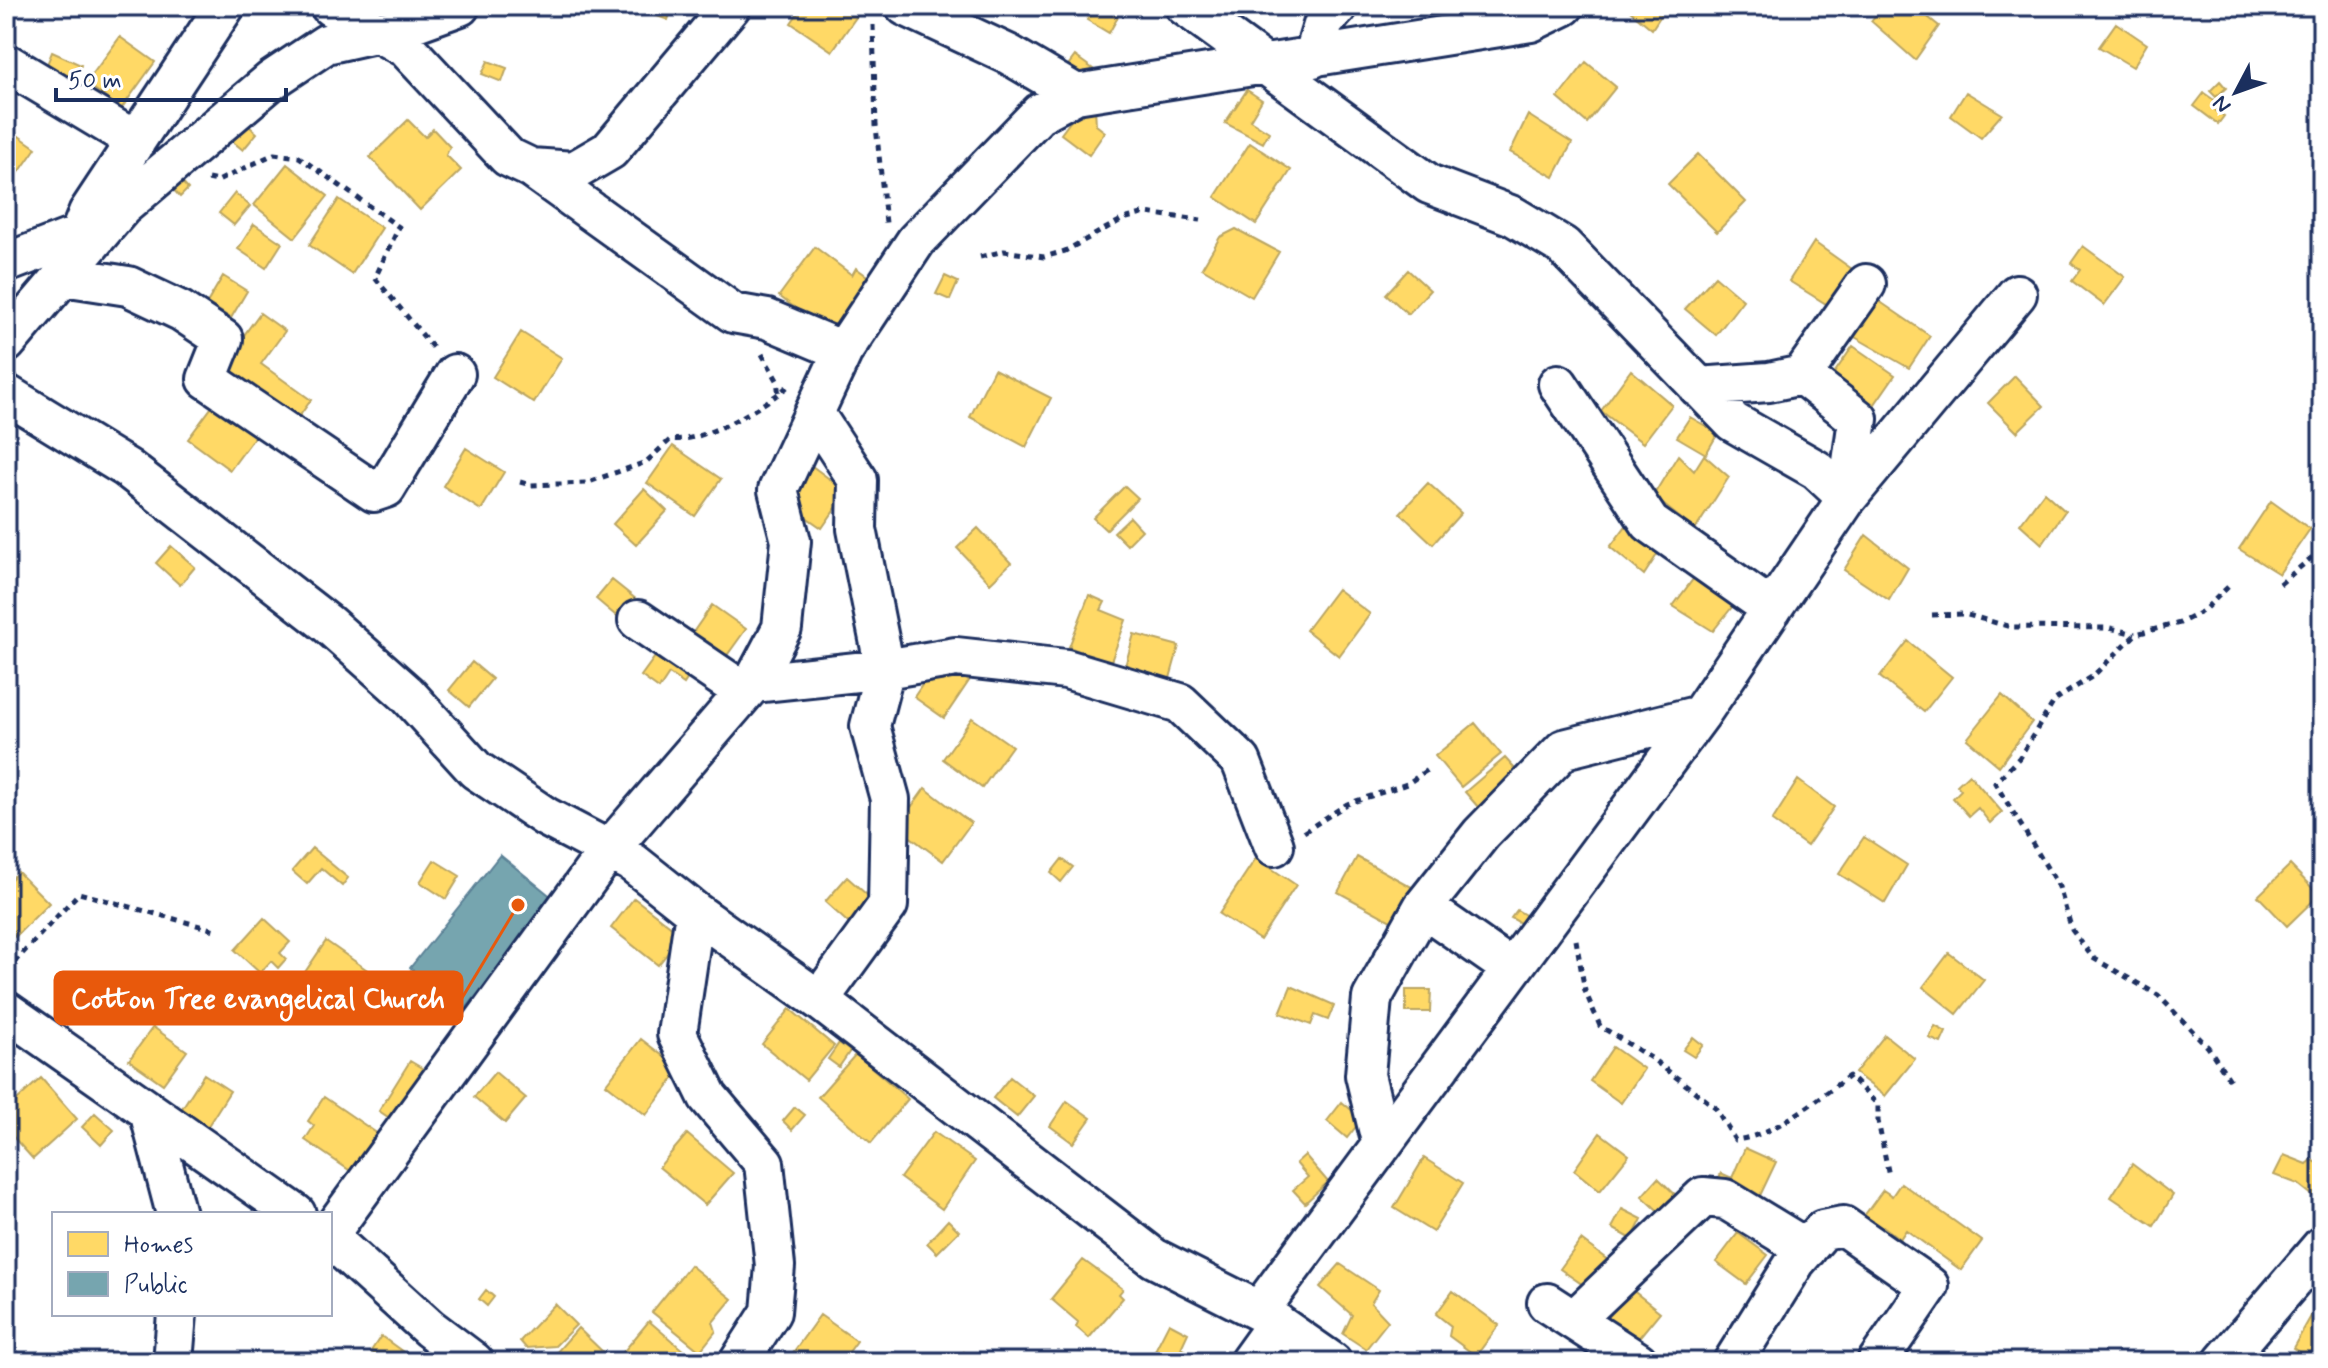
<svg xmlns="http://www.w3.org/2000/svg" width="2328" height="1368" font-family="Mynerve,sans-serif">
  <style>
    .homes { fill: #ffd966; stroke: #bba664; stroke-width: 2 }
    .public { fill: #76a5af; stroke: #5b8297; stroke-width: 2 }
    .lines { fill: none; stroke-linecap: round; stroke-linejoin: round }
    .minor-casing { stroke: #1b2f5e; stroke-width: 44 }
    .path { stroke: #1b2f5e; stroke-width: 5; stroke-dasharray: 6 6; stroke-linecap: butt }
    .minor { stroke: #fff; stroke-width: 38 }
    .leader { fill: none; stroke: #e8590c; stroke-width: 3 }
    .callout-dot { fill: #e8590c; stroke: #fff; stroke-width: 3 }
    .callout { fill: #e8590c; stroke: #e8590c; stroke-width: 3 }
    .callout-label { font-size: 28px; text-anchor: middle; font-weight: bold; fill: #fff }
  </style>
  <rect width="100%" height="100%" fill="#fff"/>
  <filter id="ink" filterUnits="userSpaceOnUse"><feTurbulence type="fractalNoise" baseFrequency=".0125" numOctaves="2"/><feDisplacementMap in="SourceGraphic" scale="16" xChannelSelector="R" yChannelSelector="G"/><feConvolveMatrix kernelMatrix="1 2 1 2 8 2 1 2 1" color-interpolation-filters="sRGB"/></filter>
  <g filter="url(#ink)">
    <path class="homes" d="M658,6H673L668,20L654,15Z
      M803,6H864L832,51L791,23Z
      M1096,6L1118,17L1109,33L1087,20Z
      M1293,6H1316L1305,18Z
      M1624,6H1667L1652,29Z
      M1883,6H1914L1939,26L1915,60L1871,21Z
      M2116,23L2147,44L2133,67L2099,47Z
      M120,37L155,62L121,109L86,83Z
      M52,52L81,65L73,84L44,72Z
      M1075,56L1093,69L1078,90L1060,76Z
      M488,61L507,68L502,82L482,74Z
      M1586,62L1616,87L1587,123L1558,98Z
      M2220,81L2226,88L2216,97L2210,91Z
      M1247,90L1262,100L1250,120L1269,132L1263,143L1225,123Z
      M1966,92L2002,114L1981,138L1951,116Z
      M2204,93L2221,105L2216,111L2224,116L2218,124L2194,106Z
      M1084,103L1095,107L1096,125L1105,132L1089,155L1061,134Z
      M1528,115L1572,143L1554,177L1510,152Z
      M242,120L257,133L243,150L227,137Z
      M408,120L425,137L433,129L450,147L446,155L461,170L420,210L370,157Z
      M6,127L36,148L6,191Z
      M1250,143L1291,170L1256,224L1215,197Z
      M1698,154L1746,202L1717,232L1668,184Z
      M287,164L328,196L295,238L254,205Z
      M180,180L188,189L180,197L172,188Z
      M235,193L250,206L234,225L219,213Z
      M339,199L382,228L352,274L309,245Z
      M254,224L282,243L266,268L238,249Z
      M1236,229L1279,252L1252,297L1202,268L1220,237Z
      M1814,242L1852,269L1831,307L1789,281Z
      M2083,246L2125,277L2104,305L2072,281L2080,270L2071,263Z
      M815,247L852,275L856,268L878,284L837,339L779,296Z
      M1408,270L1430,290L1408,314L1386,294Z
      M223,276L247,291L231,318L207,303Z
      M945,276L958,282L950,300L936,294Z
      M1715,276L1743,300L1716,335L1685,309Z
      M1876,299L1930,336L1909,368L1853,336Z
      M260,313L285,331L261,364L311,400L293,425L218,371Z
      M521,332L562,358L534,403L493,377Z
      M1853,346L1895,375L1870,411L1828,382Z
      M994,369L1051,398L1026,447L970,417Z
      M1631,370L1672,405L1643,443L1601,411Z
      M2015,376L2044,406L2017,432L1988,403Z
      M217,400L259,431L230,470L188,439Z
      M1690,417L1718,433L1706,454L1677,437Z
      M673,446L721,479L695,516L647,483Z
      M466,448L504,472L481,510L443,486Z
      M1678,455L1694,471L1704,455L1729,477L1695,530L1653,496Z
      M812,466L847,492L822,528L786,503Z
      M1428,483L1461,513L1433,544L1400,513Z
      M1125,486L1138,498L1106,530L1093,518Z
      M644,489L667,511L636,545L613,524Z
      M2044,492L2065,511L2042,544L2020,524Z
      M2271,501L2310,529L2279,574L2239,549Z
      M1130,517L1142,530L1127,545L1114,532Z
      M1629,522L1662,547L1644,575L1610,547Z
      M978,528L1011,563L990,583L957,548Z
      M1866,535L1908,568L1889,600L1844,570Z
      M171,546L195,567L180,585L156,563Z
      M1697,574L1736,602L1713,631L1673,606Z
      M612,580L637,600L621,620L596,599Z
      M1337,589L1370,614L1339,656L1306,630Z
      M1089,595L1105,602L1101,610L1126,620L1110,664L1069,647Z
      M712,605L746,629L720,665L687,641Z
      M1134,634L1179,646L1167,689L1122,677Z
      M1908,641L1952,677L1924,712L1880,677Z
      M660,650L691,673L684,684L669,674L659,689L641,676Z
      M939,660L969,681L944,718L914,697Z
      M472,662L492,679L469,707L449,690Z
      M2002,695L2032,722L1999,766L1967,739Z
      M972,718L1012,746L982,788L943,759Z
      M1475,723L1501,754L1461,787L1435,756Z
      M1505,758L1525,780L1485,815L1465,792Z
      M1969,774L2002,812L1990,823L1978,808L1969,816L1953,798L1961,790L1957,785Z
      M1798,780L1834,807L1807,846L1772,821Z
      M925,788L971,823L943,861L897,827Z
      M1864,837L1907,865L1885,903L1839,874Z
      M312,848L348,878L342,886L321,868L307,884L292,871Z
      M1357,857L1417,890L1398,925L1338,892Z
      M1256,858L1296,885L1260,940L1219,914Z
      M1062,859L1073,867L1061,882L1051,873Z
      M434,860L460,876L446,899L420,882Z
      M2290,865L2319,895L2287,926L2258,896Z
      M18,872L49,903L15,937L6,928V884Z
      M847,877L876,903L854,928L825,902Z
      M634,898L682,935L658,965L611,928Z
      M1517,910L1527,916L1522,924L1511,918Z
      M264,918L290,942L280,953L286,959L278,968L271,961L260,973L235,950Z
      M326,941L370,972L361,983L369,989L357,1006L348,1004L337,1020L293,990Z
      M1949,953L1984,980L1957,1014L1923,987Z
      M1291,986L1334,1005L1328,1020L1315,1015L1311,1025L1280,1013Z
      M1406,990H1431L1430,1012H1406Z
      M790,1009L834,1046L806,1080L762,1044Z
      M1935,1026L1946,1032L1941,1043L1929,1038Z
      M153,1027L187,1051L163,1084L129,1060Z
      M1885,1035L1915,1059L1885,1096L1855,1073Z
      M1693,1037L1703,1045L1694,1057L1683,1050Z
      M641,1039L667,1059L675,1049L683,1067L646,1115L606,1084Z
      M839,1043L850,1051L839,1067L828,1059Z
      M1613,1047L1644,1069L1621,1103L1590,1081Z
      M856,1054L908,1099L871,1143L818,1097Z
      M410,1061L432,1074L400,1125L379,1111Z
      M495,1072L526,1098L505,1123L474,1097Z
      M204,1074L230,1091L206,1129L179,1113Z
      M1010,1077L1034,1096L1017,1117L993,1098Z
      M41,1078L77,1119L33,1159L6,1129V1110Z
      M324,1097L378,1134L352,1172L305,1140L314,1126L308,1121Z
      M1067,1101L1091,1118L1073,1143L1050,1126Z
      M1342,1102L1362,1119L1347,1138L1327,1121Z
      M795,1107L805,1115L792,1130L783,1121Z
      M95,1113L114,1130L101,1145L82,1127Z
      M934,1132L975,1161L942,1209L900,1178Z
      M1600,1133L1629,1155L1600,1191L1574,1170Z
      M687,1134L733,1173L705,1205L659,1167Z
      M1745,1148L1776,1162L1756,1204L1718,1180L1721,1173L1732,1178Z
      M1305,1155L1328,1182L1305,1203L1293,1190L1308,1177L1296,1163Z
      M2284,1155L2307,1164L2312,1160L2322,1165V1203L2298,1184L2274,1175Z
      M1424,1158L1463,1183L1433,1232L1394,1208Z
      M2132,1164L2173,1195L2154,1226L2111,1197Z
      M1658,1178L1682,1201L1666,1218L1642,1196Z
      M1901,1183L1982,1241L1961,1270L1906,1230L1900,1239L1884,1227L1876,1237L1858,1224L1883,1190L1892,1196Z
      M1622,1209L1642,1219L1632,1239L1612,1228Z
      M948,1220L959,1231L937,1253L927,1243Z
      M1738,1233L1768,1255L1746,1284L1716,1262Z
      M1581,1240L1609,1261L1589,1289L1560,1269Z
      M1083,1260L1123,1289L1119,1294L1123,1298L1089,1338L1076,1327L1078,1322L1051,1299Z
      M1340,1264L1379,1290L1371,1303L1388,1321L1366,1349L1343,1334L1352,1315L1320,1287Z
      M690,1265L732,1299L713,1322L716,1331L700,1351L652,1312Z
      M1631,1289L1660,1312L1632,1346L1604,1323Z
      M486,1290L494,1297L487,1306L479,1299Z
      M1453,1291L1499,1325L1476,1356L1449,1336L1451,1326L1436,1314Z
      M555,1304L576,1325L555,1346L526,1348L520,1341Z
      M2314,1311L2322,1317V1362H2314L2293,1348Z
      M820,1315L857,1341L849,1352L860,1359L857,1362H803L792,1354Z
      M649,1321L692,1358L688,1362H615Z
      M1169,1323L1188,1333L1181,1348L1200,1358L1198,1362H1149Z
      M578,1328L604,1353L595,1362H548Z
      M381,1336L417,1362H372L377,1356L371,1351Z
      M964,1352L978,1362H957Z"/>
    <path class="public" d="M500,855L554,899L464,1011L410,968Z"/>
    <g class="lines">
      <defs>
        <path id="minor" d="M225,6L88,213L63,276L128,286L181,311L223,339L207,379L374,492L386,488L455,374
          M330,6L406,48L508,157L531,168L574,171L610,150L731,6
          M905,6L1008,54L1076,94
          M1185,6L1429,184L1513,216L1563,246L1733,422L1817,470L1847,498
          M1313,58L1324,22L1338,6
          M6,63L136,141
          M531,168L733,313L767,319L843,351
          M6,263L79,235
          M6,343L122,207L272,80L326,44L402,27L460,6
          M1802,375L1858,419L1847,498
          M1558,384L1650,523L1772,609
          M1698,387L1769,382L1802,375L1866,284
          M6,394L127,468L328,624L407,694L476,770L546,817L632,862L695,912L819,1000L1154,1258L1259,1311L1332,1362
          M814,413L858,480L857,529L885,669L870,726L890,799L888,905L819,1000
          M638,620L744,692
          M753,683L885,669L956,657L1066,669L1180,703L1241,761L1274,846
          M1423,907L1512,969
          M695,912L677,1034L708,1097L764,1163L775,1266L771,1312L739,1362
          M6,1011L296,1214
          M149,1111L176,1214
          M1382,1145L1365,1075L1372,998L1423,907L1481,834L1564,749L1700,715
          M330,1233L608,851L753,683L782,628L791,541L778,490L843,351L916,241L1040,113L1076,94L1531,22L1564,6
          M330,1238L429,1328L474,1362
          M1547,1303L1638,1362
          M1259,1311L1700,715L1847,498L2017,294
          M1574,1320L1703,1197L1725,1199L1807,1249
          M173,1362L177,1314
          M1249,1362L1277,1323
          M1733,1362L1796,1261L1823,1230L1843,1226L1929,1286L1877,1362
          M2223,1362L2322,1246"/>
      </defs>
      <use href="#minor" class="minor-casing"/>
      <path class="path" d="M873,25L876,126L886,223
        M208,179L218,181L274,154L299,157L399,227L375,278L435,350
        M980,257L1004,251L1044,257L1065,251L1123,219L1146,213L1201,220
        M762,354L777,380L779,396
        M520,482L531,485L586,483L646,462L671,439C701,444 763,407 787,387
        M2280,584L2322,549
        M2228,587L2203,611L2180,623L2136,634L2093,676L2055,700L2019,758L1995,783L2059,887L2072,930L2093,958L2158,995L2208,1047L2232,1083
        M1932,615L1964,614L2011,627L2110,628L2135,634
        M1304,832L1347,804L1407,784L1430,768
        M1576,940L1585,991L1600,1026L1651,1058L1715,1107L1735,1140C1775,1136 1817,1099 1849,1076L1878,1105V1121L1889,1176
        M6,971L79,893L215,930
        M1097,1362L1104,1356"/>
      <use href="#minor" class="minor"/>
    </g>
  </g>
  <path class="leader" d="M518 905L462 998"/>
  <circle class="callout-dot" cx="518" cy="905" r="8"/>
  <rect class="callout" x="55" y="972" width="407" height="52" rx="8"/>
  <g class="callout-label">
    <text x="258" y="1008">Cotton Tree evangelical Church</text>
  </g>
  <rect width="2328" height="1368" fill="none" stroke="#fff" stroke-width="32"/>
  <rect x="16" y="16" width="2296" height="1336" fill="none" stroke="#1b2f5e" stroke-width="3" filter="url(#ink)"/>
  <rect x="52" y="1212" width="280" height="104" fill="#ffffff" stroke="#a4acbf" stroke-width="2"/>
  <rect x="68" y="1232" width="40" height="24" fill="#ffd966" stroke="#a4acbf" stroke-width="2"/>
  <text x="124" y="1252" font-size="24" fill="#1b2f5e">Homes</text>
  <rect x="68" y="1272" width="40" height="24" fill="#76a5af" stroke="#a4acbf" stroke-width="2"/>
  <text x="124" y="1292" font-size="24" fill="#1b2f5e">Public</text>
  <g transform="translate(2236 92) rotate(229)" stroke="#ffffff" stroke-width="6" paint-order="stroke">
  <path d="M0-6L14 30L0 20L-14 30Z" fill="#1b2f5e"/>
  <text y="-12" font-size="22" font-weight="bold" text-anchor="middle" fill="#1b2f5e">N</text>
  </g>
  <path d="M56 88v12h230v-12" fill="none" stroke="#1b2f5e" stroke-width="4"/>
  <text x="68" y="88" font-size="24" fill="#1b2f5e" stroke="#ffffff" stroke-width="6" paint-order="stroke">50 m</text>
</svg>
